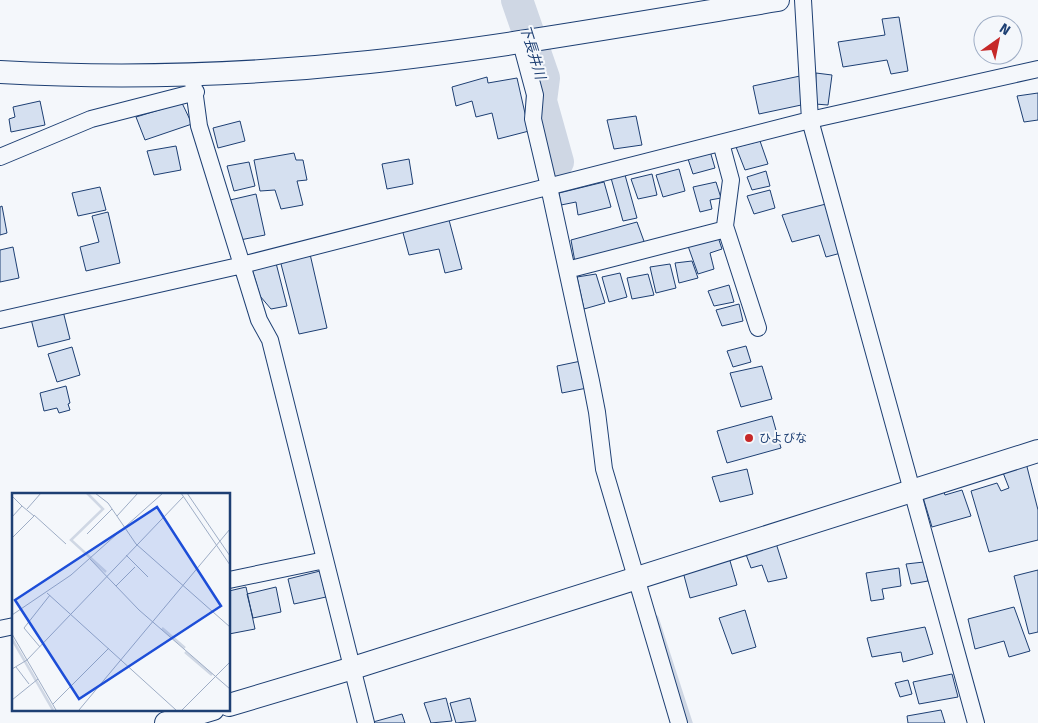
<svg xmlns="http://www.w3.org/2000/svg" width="1038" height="723" font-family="'Fira Sans','Noto Sans JP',sans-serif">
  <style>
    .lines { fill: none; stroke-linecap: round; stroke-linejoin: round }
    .stream { stroke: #cfd7e4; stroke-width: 5.5 }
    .river { stroke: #cfd7e4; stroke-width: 32 }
    .building { fill: #d5e0f0; stroke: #1d3f73 }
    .street-casing { stroke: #1d3f73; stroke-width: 18 }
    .secondary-casing { stroke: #1d3f73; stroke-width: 24 }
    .street { stroke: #f4f7fb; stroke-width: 16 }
    .secondary { stroke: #f4f7fb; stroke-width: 22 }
    .poi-dot { fill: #c62828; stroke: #f4f7fb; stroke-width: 2 }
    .labels { text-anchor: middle; stroke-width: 4; stroke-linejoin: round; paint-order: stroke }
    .poi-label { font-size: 12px; fill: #1d3f73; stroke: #f4f7fb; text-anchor: start }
    .water-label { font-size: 14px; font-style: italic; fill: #1d3f73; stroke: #f4f7fb }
    .inset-river { fill: none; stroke: #cfd7e4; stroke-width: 2.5 }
    .inset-road { fill: none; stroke: #9eadc5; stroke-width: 1 }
    .view { fill: #1d4ed8; fill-opacity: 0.15; stroke: #1d4ed8; stroke-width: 2.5 }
    .inset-edge { fill: none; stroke: #1d3f73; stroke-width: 2.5 }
  </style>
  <rect width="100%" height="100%" fill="#f4f7fb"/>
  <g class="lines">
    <path class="stream" d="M656,618L690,723"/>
    <path class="river" d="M517,0L544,78L541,101L558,162"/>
  </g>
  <path class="building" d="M899,17L908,71L891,74L887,60L843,67L838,42L885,35L882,19Z
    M816,73L832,75L828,105L815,104Z
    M800,76L806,104L759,114L753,86Z
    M487,77L488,83L517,78L529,131L498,139L492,113L476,117L472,101L456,106L452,87Z
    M1038,93V120L1024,122L1017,96Z
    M40,101L45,125L11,132L9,119L15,117L13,107Z
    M182,103L192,124L145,140L136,117Z
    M636,116L642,145L614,149L607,120Z
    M240,121L245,141L218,148L213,128Z
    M760,141L768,164L745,170L736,147Z
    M176,146L181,170L154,175L147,151Z
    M710,151L715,168L693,174L687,156Z
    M294,153L296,160H303L307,180L297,181L303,205L281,209L275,190L260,191L254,160Z
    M409,159L413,184L387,189L382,164Z
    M249,162L255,186L234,191L227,166Z
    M679,169L685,191L663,197L656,175Z
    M766,171L770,186L752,190L747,177Z
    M652,174L657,195L638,199L631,179Z
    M625,175L637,218L623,221L611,178Z
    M604,182L611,207L578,215L576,202L561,205L559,193Z
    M716,182L721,198L710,200L712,209L700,212L693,187Z
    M100,187L106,210L78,216L72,193Z
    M770,190L775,208L754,214L747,196Z
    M256,194L265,235L240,240L230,200Z
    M826,204L841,253L826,257L819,235L792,242L782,215Z
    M2,206L7,233L0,235V207Z
    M108,212L120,263L86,271L80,247L99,242L92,216Z
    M449,220L462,269L445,273L439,249L409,255L402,229Z
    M637,222L645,244L575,262L571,240Z
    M718,237L722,249L710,253L714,269L698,274L688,246Z
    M13,247L19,278L0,282V250Z
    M310,254L327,328L299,334L280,260Z
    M692,261L698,278L679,283L675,263Z
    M276,263L287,306L271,309L260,296L252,269Z
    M670,264L676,288L656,293L650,267Z
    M620,273L627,297L609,302L602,277Z
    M596,274L605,303L584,309L577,277Z
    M648,274L654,295L632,299L627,278Z
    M729,285L734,302L714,306L708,291Z
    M739,304L743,321L722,326L716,310Z
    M63,311L70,339L38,347L31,319Z
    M746,346L751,362L733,367L727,351Z
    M72,347L80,375L57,382L48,354Z
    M581,361L587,388L562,393L557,366Z
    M762,366L772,399L741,407L730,373Z
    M66,386L70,403L68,404L70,410L59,413L57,408L44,411L40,393Z
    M772,416L781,448L727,463L717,431Z
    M1025,459L1038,510V540L989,552L971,491L997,483L1001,491L1009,488L1000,465Z
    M747,469L753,494L720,502L712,477Z
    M942,487L945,495L962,490L971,516L932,527L922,494Z
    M775,540L787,578L768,582L762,565L751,568L744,549Z
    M728,554L737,585L690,598L682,568Z
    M924,562L928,581L911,584L906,564Z
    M899,568L901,586L882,589L884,599L871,601L866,573Z
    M1038,570V632L1029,634L1014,576Z
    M320,571L326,597L294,604L288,579Z
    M246,587L255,629L229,634V591Z
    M276,587L281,612L253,618L247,594Z
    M1014,607L1030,651L1009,657L1004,641L975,649L968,619Z
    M745,610L756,647L732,654L719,618Z
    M925,627L933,654L903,662L901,652L872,657L867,638Z
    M952,674L958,697L919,704L913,682Z
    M908,680L912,694L900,697L895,683Z
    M446,698L452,721L431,723L424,703Z
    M470,698L476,721L456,723L450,703Z
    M941,710L945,723H908L907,716Z
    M402,714L405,723H374L373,722Z"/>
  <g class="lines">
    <defs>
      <path id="street" d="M803,0L810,120L976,723
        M521,43L535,95L533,119L549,187L591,381L597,412L604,469L679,723
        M192,74L199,126L259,320L270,340L366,723
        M721,143L731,180L725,226L758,328
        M0,157L91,119L196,92
        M567,270L726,229
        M0,320L234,267L810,120L1038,69
        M229,580L325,560
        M0,629L14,626"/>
      <path id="secondary" d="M0,72C123,79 247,75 369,62C506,47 642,22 778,0
        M229,705L353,668L1038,451
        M166,723L213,709"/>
    </defs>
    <use href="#street" class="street-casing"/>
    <use href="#secondary" class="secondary-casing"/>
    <use href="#street" class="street"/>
    <use href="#secondary" class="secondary"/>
  </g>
  <circle class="poi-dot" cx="749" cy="438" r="5"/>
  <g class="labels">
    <g class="poi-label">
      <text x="759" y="442">ひよびな</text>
    </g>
    <g class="water-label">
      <text transform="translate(533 52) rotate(73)" y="5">下長井川</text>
    </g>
  </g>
  <g transform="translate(12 493)">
    <rect width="218" height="218" fill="#f4f7fb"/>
    <path class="inset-river" d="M75,0L91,16L59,47L94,79M150,135L173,155M0,146L41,217M173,159L200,182"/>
    <path class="inset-road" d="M83,0L96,10L124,51L218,134M169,0L218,72M175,0L218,63M0,3L10,13L0,24M15,16L29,0M22,22L54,51M105,23L126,0M75,41L100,16M0,45L22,23L10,13M114,62L136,84M78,66L127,117L218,196M104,93L123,74M35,100L164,217M0,122L59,82L151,0M0,141L44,217M28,154L12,135L38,102M4,174L17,191M0,176L15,167L171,4M204,183L218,169M0,207L26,186M41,211L97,155M67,217L218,36M170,217L204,183"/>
    <path class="view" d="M145,14L209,113L67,206L3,107Z"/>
    <rect width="218" height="218" class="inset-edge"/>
  </g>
  <g transform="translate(998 40) rotate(33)"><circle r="24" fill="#f4f7fb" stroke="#9eadc5"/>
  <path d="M0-4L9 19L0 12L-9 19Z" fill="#c62828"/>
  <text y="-8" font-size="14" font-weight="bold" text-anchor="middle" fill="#1d3f73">N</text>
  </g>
</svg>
